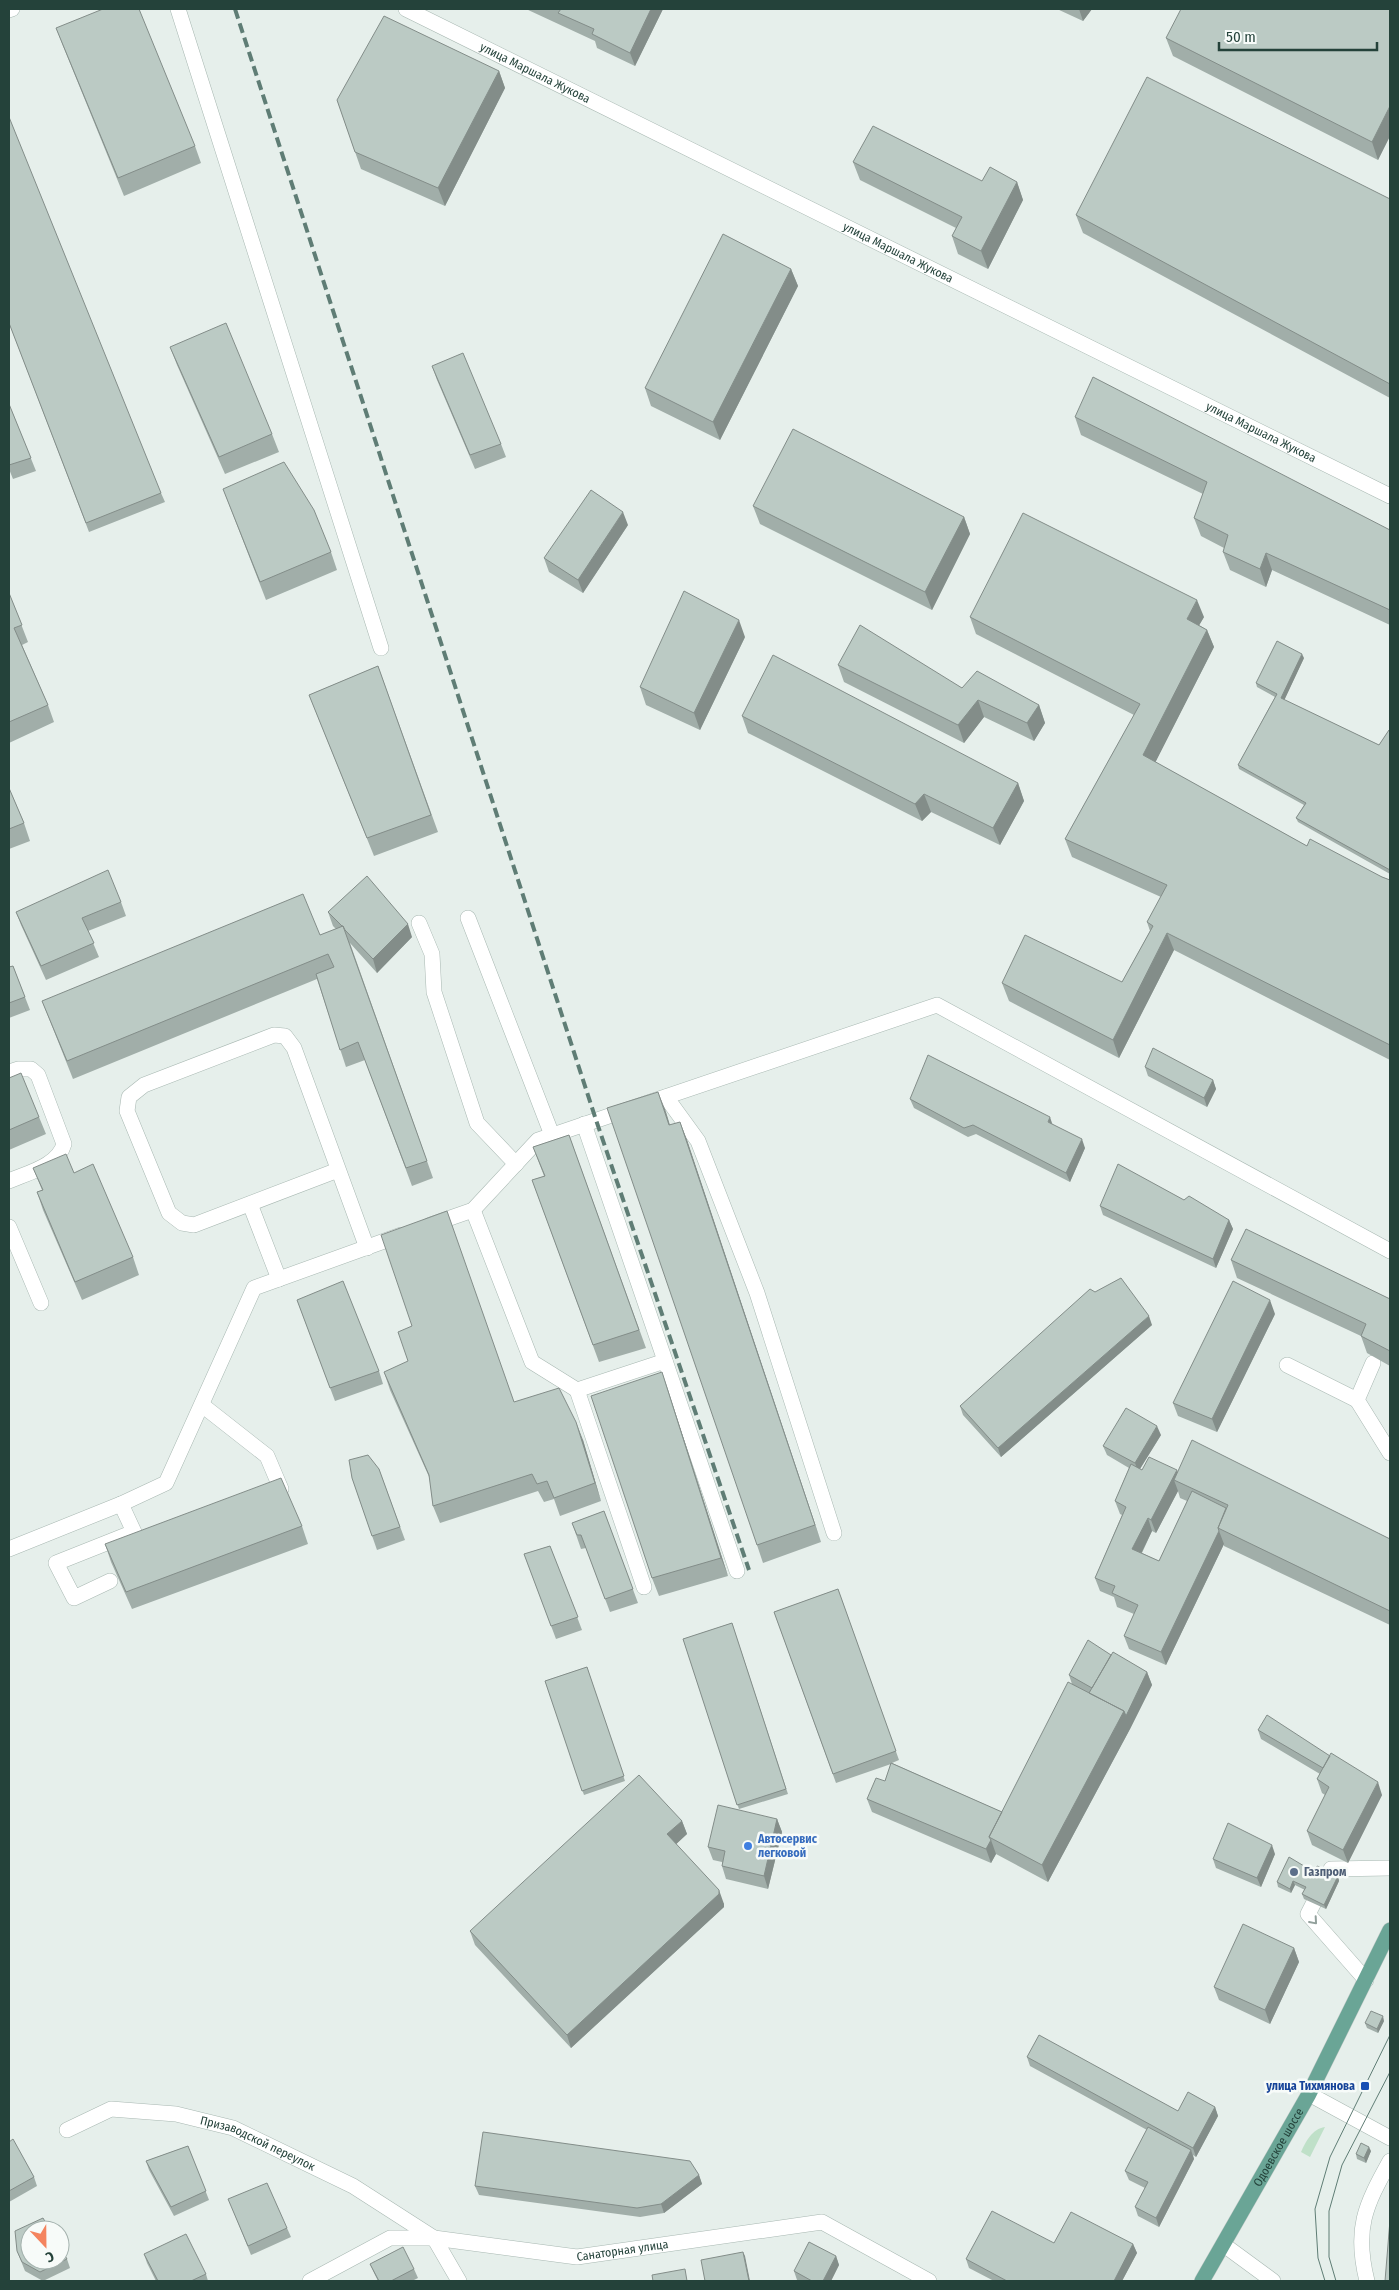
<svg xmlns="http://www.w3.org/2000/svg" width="1399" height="2290" font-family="'Fira Sans Condensed',sans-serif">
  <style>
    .green { fill: #bfe0c8 }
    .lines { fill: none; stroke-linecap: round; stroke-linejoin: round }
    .minor-casing { stroke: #a8b8b2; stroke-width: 16 }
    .major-casing { stroke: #c2cac8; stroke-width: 16 }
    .minor { stroke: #fff; stroke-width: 15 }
    .major { stroke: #6aa596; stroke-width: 15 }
    .tram { stroke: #5f7d75; stroke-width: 1 }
    .rail { stroke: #5f7d75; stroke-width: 4; stroke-dasharray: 10 5; stroke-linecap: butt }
    .wall { fill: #a1aea9; fill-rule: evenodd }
    .shaded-wall { fill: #838d89 }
    .building { fill: #bbcac4; stroke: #838d89 }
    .oneway { stroke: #92a09c }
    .shop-dot { fill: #3f7fe0; stroke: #f7fbf9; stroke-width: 2 }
    .service-dot { fill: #5c6f8a; stroke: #f7fbf9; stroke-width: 2 }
    .transit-dot { fill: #1a4fb4; stroke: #f7fbf9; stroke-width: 2 }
    .labels { text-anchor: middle; stroke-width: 5; stroke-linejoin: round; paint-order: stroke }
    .street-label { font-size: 12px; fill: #24423a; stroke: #f7fbf9 }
    .shop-label { font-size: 12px; font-weight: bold; fill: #366cbe; stroke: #f7fbf9; text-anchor: start }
    .service-label { font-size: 12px; font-weight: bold; fill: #4e5e75; stroke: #f7fbf9; text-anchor: start }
    .transit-label { font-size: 12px; font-weight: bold; fill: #164399; stroke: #f7fbf9; text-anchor: end }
  </style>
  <rect width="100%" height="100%" fill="#e6efeb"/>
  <path class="green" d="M1325,2127L1310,2157L1301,2152C1306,2141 1312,2129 1325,2127Z"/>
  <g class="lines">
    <defs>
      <g id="minor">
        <path d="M178,9L381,648"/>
        <path id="s1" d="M406,9L1390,496"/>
        <path d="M9,10L12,9"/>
        <path d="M468,918L552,1135"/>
        <path d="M419,923L432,954L434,992L477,1123L516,1164"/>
        <path d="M9,1072L18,1069H31L38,1075L64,1144C58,1166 27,1173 9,1181"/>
        <path d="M666,1097L698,1141L757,1293L834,1533"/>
        <path d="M584,1124L737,1571"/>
        <path d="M338,1170L194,1225L182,1223L169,1213L127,1111L129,1097L144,1085L274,1035L285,1036L294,1048L367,1248"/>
        <path d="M250,1204L279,1279"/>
        <path d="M473,1210L532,1362L577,1390L665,1361"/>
        <path d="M430,1225L473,1210L538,1140L937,1005L1390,1251"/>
        <path d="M9,1227L41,1303"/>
        <path d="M1373,1363L1357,1400L1390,1453"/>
        <path d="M1287,1365L1357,1400"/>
        <path d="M577,1390L644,1587"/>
        <path d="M202,1405L267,1456L281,1489"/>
        <path d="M9,1549L121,1504"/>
        <path d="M110,1581L74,1598L56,1563L134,1532L121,1504L166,1483L254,1288L401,1235"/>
        <path d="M1366,1980L1308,1914L1331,1869L1390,1868"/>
        <path d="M1309,2094L1390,2138"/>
        <path id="s2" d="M67,2130L111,2109L176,2114L233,2128L353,2186L434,2238L459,2281"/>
        <path d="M1224,2245L1273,2281"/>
        <path id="s3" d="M310,2281L390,2238H434L577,2257L822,2222L929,2281"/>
        <path d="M1367,2281C1354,2229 1365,2206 1390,2161"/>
      </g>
      <g id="major">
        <path id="s4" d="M1202,2281L1309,2094L1390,1930"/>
      </g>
    </defs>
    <use href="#minor" class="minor-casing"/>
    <use href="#major" class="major-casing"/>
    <use href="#minor" class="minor"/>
    <use href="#major" class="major"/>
    <path class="tram" d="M1325,2281L1318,2258L1315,2209L1330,2157L1390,2035
      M1336,2281L1329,2257V2211L1342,2165L1390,2072"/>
    <path class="rail" d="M235,9L596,1120L749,1570"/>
  </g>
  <path class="wall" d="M526,9H663L635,66L597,48L595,41Z
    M1057,9H1092L1083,21Z
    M1390,9V136L1378,160L1173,56L1166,38Z
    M56,28L195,146L201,163L124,196L63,46Z
    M499,71L505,88L445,206L361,169L337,100Z
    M853,162L982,181L1017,182L1023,200L988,269L958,254L952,236L956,228L860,180Z
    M1390,199V398L1083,233L1076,215Z
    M791,269L798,286L720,440L651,406L645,388Z
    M9,323L161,493L165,502L89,532Z
    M170,347L272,434L279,452L225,474L177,365Z
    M432,366L501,444L506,457L475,469L437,380Z
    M9,404L36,471L13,479L9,469Z
    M1075,417L1390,530V625L1272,570L1266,587L1230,570L1223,552L1224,548L1201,536L1194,518L1203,494L1081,435Z
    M223,489L331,552L337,570L266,600Z
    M753,506L964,517L970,534L932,610L760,524Z
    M628,525L583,593L549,572L544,558Z
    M9,593L28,642L22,645L48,705L54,722L9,743Z
    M970,617H1204L1199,625L1207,630L1214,647L1155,762L1307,846L1390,880V1060L1174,950L1119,1058L1009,1001L1002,983L1122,982L1150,931L1147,922L1161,897L1072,857L1065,839L1134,715L976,634Z
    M745,637L700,730L646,705L640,687Z
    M1304,658L1284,700L1379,745L1390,731V874L1298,822L1296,818L1304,805L1239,769L1238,765L1275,697L1257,687L1256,683Z
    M838,665L962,688L1039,705L1045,723L1034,741L984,717L964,743L844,682Z
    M378,666L438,832L374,856L309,695Z
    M742,716L1018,783L1024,801L1000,845L931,812L922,821L748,733Z
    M9,788L24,823L30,841L9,849Z
    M121,902L126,916L88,931L99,957L46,980L21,925L16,912Z
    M328,912L412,937L377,973L350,943L433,1178L412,1186L365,1060L346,1067L317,979L73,1079L42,1001L320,935L336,929L333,926Z
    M13,966L30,1010L9,1018V967Z
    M1145,1067L1213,1080L1216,1089L1207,1107L1148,1076Z
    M9,1078L39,1117L46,1134L9,1150Z
    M910,1099L1053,1125L1085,1148L1070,1182L976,1134L968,1137L914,1108Z
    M665,1109L670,1125L680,1122L687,1140L821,1542L763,1563L757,1545Z
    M569,1135L646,1348L599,1362L532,1180L544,1176L533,1147Z
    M33,1168L133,1257L139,1275L82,1300L43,1210L37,1192L42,1190Z
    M1184,1200L1229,1220L1233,1229L1216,1268L1103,1215L1100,1206Z
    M1231,1260L1390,1299V1366L1367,1353L1361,1336L1237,1278Z
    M1095,1292L1152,1325L1001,1457L963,1415L960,1406Z
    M297,1300L379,1371L383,1384L335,1401Z
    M1275,1314L1217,1432L1178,1416L1173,1403Z
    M384,1372L514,1402L583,1440L601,1501L560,1516L554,1499L544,1502L538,1491L440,1523L433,1506L430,1479L390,1390Z
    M662,1372L668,1390L728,1576L659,1596L652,1578Z
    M1161,1435L1140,1469L1142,1470L1178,1472L1390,1539V1625L1224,1546V1544L1166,1665L1129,1649L1124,1636L1134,1614L1117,1607L1114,1597L1100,1591L1095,1578L1122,1515L1120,1514L1115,1501L1129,1468L1107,1455L1103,1446ZM1178,1491L1180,1498L1187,1501L1159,1561L1142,1553L1152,1531L1156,1533Z
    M379,1469L405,1540L377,1550L352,1478Z
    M604,1511L638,1603L610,1612L586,1548L581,1549L572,1523Z
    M302,1526L308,1544L132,1609L111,1562L105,1544Z
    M550,1546L582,1630L556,1639L524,1554Z
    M838,1589L899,1760L892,1763L1002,1812L1072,1684L1069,1675L1111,1655L1147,1672L1152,1685L1130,1729L1048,1882L996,1854L991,1863L872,1812L867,1799L885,1781L891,1764L836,1783L774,1612Z
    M732,1623L788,1794L739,1809L683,1639Z
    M587,1667L625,1781L584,1795L545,1681Z
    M1258,1730L1382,1795L1348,1863L1312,1845L1307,1831L1325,1795L1322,1793L1317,1779L1320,1774L1261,1739Z
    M777,1819L782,1832L768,1889L726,1879L722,1866V1862L713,1860L708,1847Z
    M682,1821L687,1834L676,1844L724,1904V1907L571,2048L475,1945L470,1931Z
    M1275,1854L1261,1887L1216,1868L1213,1859Z
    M1314,1872L1338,1876L1339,1881L1326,1909L1304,1899L1302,1894L1305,1890L1295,1885L1291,1893L1278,1887L1277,1882Z
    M1294,1948L1299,1962L1270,2024L1219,2000L1214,1987Z
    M1384,2021L1378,2033L1367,2028L1365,2023Z
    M1027,2057L1178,2111L1215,2107L1218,2116L1196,2157L1193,2155L1194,2159L1159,2227L1138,2216L1135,2207L1145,2188L1129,2180L1125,2171L1147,2130L1030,2066Z
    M9,2142L34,2177L37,2186L9,2202Z
    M188,2146L209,2200L174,2216L149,2170L146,2161Z
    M1371,2151L1366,2163L1357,2159L1356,2154Z
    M699,2175L702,2184L664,2213L640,2217L479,2195L475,2186Z
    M232,2208L287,2228L291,2237L251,2255Z
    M1054,2243L1133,2244L1137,2253L1122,2281H994L969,2268L966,2259Z
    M17,2251L67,2259L70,2268L43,2281L25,2271Z
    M144,2254L206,2274L208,2281H156L147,2263Z
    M836,2256L839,2265L831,2281H798L797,2280L794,2271Z
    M370,2264L414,2269L418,2278L412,2281H378L374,2273Z"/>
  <path class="shaded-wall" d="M651,9H663L635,66L630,53Z
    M1079,9H1092L1083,21Z
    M499,71L505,88L445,206L438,188Z
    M1390,106V136L1378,160L1372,142Z
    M1017,182L1023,200L988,269L981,251Z
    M791,269L798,286L720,440L713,422Z
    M623,512L628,525L583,593L578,580Z
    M964,517L970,534L932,610L925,592Z
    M1266,553L1272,570L1266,587L1260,569Z
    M1197,600L1204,617L1193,636L1187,619Z
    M739,620L745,637L700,730L694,713Z
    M1207,630L1214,647L1150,773L1143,755Z
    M1302,654L1304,658L1283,703L1281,698Z
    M978,700L984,717L964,743L958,725Z
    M1039,705L1045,723L1034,741L1027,723Z
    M1018,783L1024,801L1000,845L993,828Z
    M924,794L931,812L922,821L915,804Z
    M408,924L412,937L377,973L373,959Z
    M1167,933L1174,950L1119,1058L1113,1040Z
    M1213,1080L1216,1089L1207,1107L1204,1098Z
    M658,1092L665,1109L675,1143Z
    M1050,1117L1053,1126L1048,1122Z
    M680,1122L687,1140L821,1542L815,1525Z
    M1082,1139L1085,1148L1070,1182L1066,1173Z
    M1229,1220L1233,1229L1216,1268L1213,1259Z
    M1270,1300L1275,1314L1217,1432L1212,1419Z
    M1149,1316L1152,1325L1001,1457L998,1448Z
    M662,1372L668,1390L728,1576L721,1558Z
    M576,1422L583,1440L601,1501L595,1483Z
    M1157,1426L1161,1435L1138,1472L1135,1463Z
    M1177,1470L1182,1483L1174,1480L1178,1491L1156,1533L1151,1520Z
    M1148,1518L1152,1531L1137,1562L1132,1549Z
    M1219,1531L1224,1544L1166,1665L1161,1652Z
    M1147,1672L1152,1685L1130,1729L1048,1882L1042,1865L1124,1711Z
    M1378,1782L1382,1795L1348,1863L1343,1850Z
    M777,1819L782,1832L768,1889L764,1876Z
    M682,1821L687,1834L672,1848L667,1834Z
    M991,1840L996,1854L991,1863L986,1849Z
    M1272,1845L1275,1854L1261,1887L1257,1878Z
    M1338,1876L1339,1881L1326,1909L1324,1905Z
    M1293,1881L1295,1885L1291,1893L1290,1889Z
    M719,1890L724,1904V1907L571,2048L567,2035Z
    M1294,1948L1299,1962L1270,2024L1265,2010Z
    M1383,2016L1384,2021L1378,2033L1377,2029Z
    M1215,2107L1218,2116L1196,2157L1193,2148Z
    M1369,2147L1371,2151L1366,2163L1364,2158Z
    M1191,2150L1194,2159L1159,2227L1156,2218Z
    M699,2175L702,2184L664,2213L661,2204Z
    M1133,2244L1137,2253L1122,2281H1114Z
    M743,2252L745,2256L750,2281H749Z
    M836,2256L839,2265L831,2281H823Z"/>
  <path class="building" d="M103,9H139L195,146L118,178L56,28Z
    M561,9H651L630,53L592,34L594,29L558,13Z
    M1181,9H1390V106L1372,142L1166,38Z
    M384,16L499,71L438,188L355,152L337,100Z
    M1147,77L1390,199V384L1076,215Z
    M9,117L161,493L86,523L9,323Z
    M873,126L982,181L990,167L1017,182L981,251L952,236L962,217L853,162Z
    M723,234L791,269L713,422L645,388Z
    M226,323L272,434L219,457L170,347Z
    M463,353L501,444L470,455L432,366Z
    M1093,377L1390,530V610L1266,553L1260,569L1223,552L1228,535L1194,518L1207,482L1075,417Z
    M9,404L31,458L9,465Z
    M793,429L964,517L925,592L753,506Z
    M284,462L314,510L331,552L260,582L223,489Z
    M591,490L623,512L578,580L544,558Z
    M1023,513L1197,600L1187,619L1207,630L1143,755L1307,846L1310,839L1382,877L1390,880V1045L1167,933L1113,1040L1002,983L1025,935L1122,982L1153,926L1147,922L1167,885L1065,839L1140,704L970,617Z
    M684,591L739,620L694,713L640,687Z
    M9,593L22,625L14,628L48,705L9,722Z
    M860,625L962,688L977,671L1039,705L1027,723L978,700L958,725L838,665Z
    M1277,641L1302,654L1281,698L1379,745L1389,730L1390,731V870L1296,818L1306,803L1238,765L1277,694L1256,683Z
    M773,655L1018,783L993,828L924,794L915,804L742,716Z
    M378,666L431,815L367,838L309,695Z
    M9,788L24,823L9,829Z
    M108,870L121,902L82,918L94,943L41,966L16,912Z
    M367,876L408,924L373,959L345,930L343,926H342L328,912Z
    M303,894L320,935L343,926L427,1161L406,1168L358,1042L340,1050L316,974L334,967L328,954L67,1061L42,1001Z
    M13,966L25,997L9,1003V967Z
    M1153,1048L1213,1080L1204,1098L1145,1067Z
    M928,1055L1050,1117L1048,1122L1082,1139L1066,1173L973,1125L964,1128L910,1099Z
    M21,1073L39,1117L9,1130V1078Z
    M658,1092L669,1125L680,1122L815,1525L757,1545L607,1108Z
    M569,1135L639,1330L593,1345L532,1180L545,1176L533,1147Z
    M66,1154L74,1173L93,1164L133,1257L75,1282L37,1192L43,1190L33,1168Z
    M1118,1164L1184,1200L1189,1196L1229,1220L1213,1259L1100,1206Z
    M447,1211L514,1402L559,1388L576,1422L595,1483L554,1498L547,1481L537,1484L532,1474L433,1506L429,1475L384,1372L408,1361L398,1332L412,1326L381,1235Z
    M1246,1229L1390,1299V1351L1361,1336L1366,1324L1231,1260Z
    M1121,1278L1149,1316L998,1448L960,1406L1090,1289L1095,1292Z
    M343,1281L379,1371L330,1388L297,1300Z
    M1233,1281L1270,1300L1212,1419L1173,1403Z
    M662,1372L721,1558L652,1578L591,1396Z
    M1126,1408L1157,1426L1135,1463L1103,1446Z
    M1192,1440L1390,1539V1611L1218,1528L1228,1505L1174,1480Z
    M368,1455L379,1469L400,1527L372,1536L352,1478L349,1460Z
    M1149,1457L1177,1470L1151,1520L1148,1518L1132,1549L1159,1561L1192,1491L1226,1508L1218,1528L1219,1531L1161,1652L1124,1636L1138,1605L1112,1593L1115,1586L1095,1578L1126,1507L1115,1501L1131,1464L1142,1470Z
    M281,1478L302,1526L126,1592L105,1544Z
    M604,1511L633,1589L605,1599L581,1535H577L572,1523Z
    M550,1546L578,1617L551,1626L524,1554Z
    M838,1589L896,1751L833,1774L774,1612Z
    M732,1623L786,1789L737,1805L683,1639Z
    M1088,1640L1111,1655L1092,1688L1069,1675Z
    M1113,1652L1147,1672L1126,1716L1124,1711L1089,1693Z
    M587,1667L624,1776L582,1791L545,1681Z
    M1068,1682L1124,1711L1042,1865L989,1837Z
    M1267,1715L1330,1756L1323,1768L1258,1730Z
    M1331,1753L1378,1782L1343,1850L1307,1831L1329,1787L1317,1779Z
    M891,1763L1002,1812L989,1837L991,1840L986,1849L867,1799L876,1778L885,1781Z
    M639,1775L682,1821L667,1834L719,1890V1894L567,2035L470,1931Z
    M718,1805L777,1819L764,1876L722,1866L725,1851L708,1847Z
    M1228,1823L1272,1845L1257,1878L1213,1859Z
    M1289,1857L1314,1872L1317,1866L1338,1876L1324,1905L1302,1894L1306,1887L1293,1881L1290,1889L1277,1882Z
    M1243,1924L1294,1948L1265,2010L1214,1987Z
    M1371,2011L1383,2016L1377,2029L1365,2023Z
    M1039,2035L1178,2111L1188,2092L1215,2107L1193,2148L1027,2057Z
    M1148,2127L1191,2150L1156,2218L1135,2207L1148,2182L1125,2171Z
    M483,2132L690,2161L699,2175L661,2204L637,2208L475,2186Z
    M13,2139L34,2177L9,2191V2142Z
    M1361,2143L1369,2147L1364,2158L1356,2154Z
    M188,2146L206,2191L171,2207L146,2161Z
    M267,2183L287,2228L248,2246L228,2199Z
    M992,2211L1054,2243L1071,2212L1133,2244L1114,2281H1007L966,2259Z
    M43,2218L50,2230H30V2260H60V2247L67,2259L40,2272L22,2262L17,2251L15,2231Z
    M1390,2220V2281H1385Z
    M186,2234L206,2274L191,2281H158L144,2254Z
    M809,2242L836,2256L823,2281H812L794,2271Z
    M403,2247L414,2269L391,2281H379L370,2264Z
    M743,2252L749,2281H705L701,2260Z
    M685,2269L687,2281H653L652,2275Z"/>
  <defs><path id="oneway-chevron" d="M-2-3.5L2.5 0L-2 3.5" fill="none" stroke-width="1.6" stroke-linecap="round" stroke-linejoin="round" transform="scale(1.25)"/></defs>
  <use class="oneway" href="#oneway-chevron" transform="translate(1314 1921) rotate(49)"/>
  <circle class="shop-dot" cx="748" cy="1846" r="5"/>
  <circle class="service-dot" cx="1294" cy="1872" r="5"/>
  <rect class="transit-dot" x="1360" y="2081" width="10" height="10" rx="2.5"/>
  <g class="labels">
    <g class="street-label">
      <text dy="4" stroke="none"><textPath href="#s1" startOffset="144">улица Маршала Жукова</textPath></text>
      <text dy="4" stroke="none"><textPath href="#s1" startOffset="549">улица Маршала Жукова</textPath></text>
      <text dy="4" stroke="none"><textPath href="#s1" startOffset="954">улица Маршала Жукова</textPath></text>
      <text dy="4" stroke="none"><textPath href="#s2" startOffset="201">Призаводской переулок</textPath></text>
      <text dy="4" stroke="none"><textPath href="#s4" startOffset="154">Одоевское шоссе</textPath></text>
      <text dy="4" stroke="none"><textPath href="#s3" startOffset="325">Санаторная улица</textPath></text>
    </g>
    <g class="shop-label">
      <text x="758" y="1843">Автосервис<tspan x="758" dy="14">легковой</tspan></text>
    </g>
    <g class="service-label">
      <text x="1304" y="1876">Газпром</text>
    </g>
    <g class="transit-label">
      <text x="1355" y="2090">улица Тихмянова</text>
    </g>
  </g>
  <rect width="1399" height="2290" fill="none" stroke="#24423a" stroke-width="20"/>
  <g transform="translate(45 2245) rotate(158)"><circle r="24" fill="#f7fbf9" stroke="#a3b1ad"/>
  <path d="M0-4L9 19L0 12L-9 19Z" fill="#f4845f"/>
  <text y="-8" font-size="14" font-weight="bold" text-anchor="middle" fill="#24423a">С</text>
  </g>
  <path d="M1219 42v8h158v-8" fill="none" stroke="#24423a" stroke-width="2.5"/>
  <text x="1226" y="42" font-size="15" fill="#24423a" stroke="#f7fbf9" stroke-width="4" paint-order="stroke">50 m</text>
</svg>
